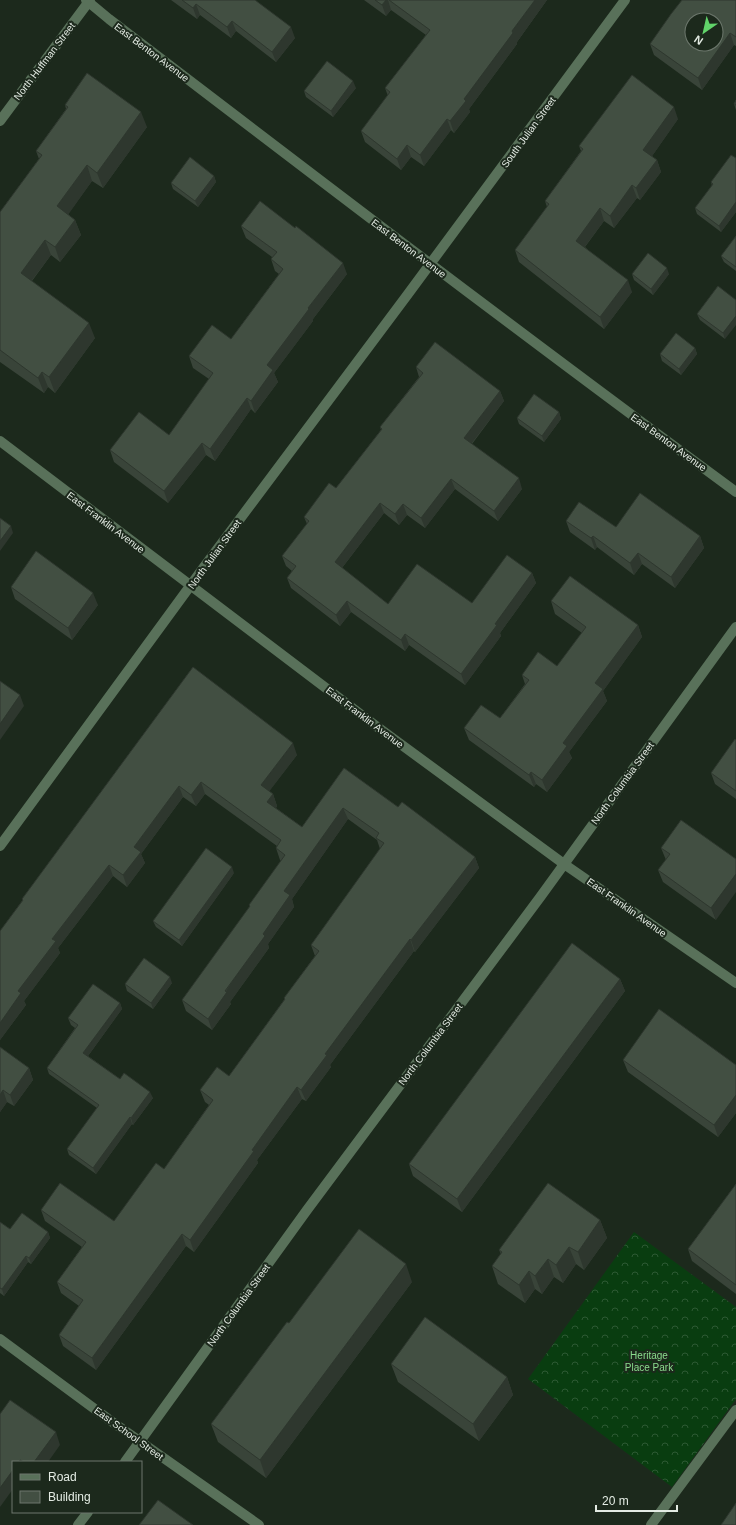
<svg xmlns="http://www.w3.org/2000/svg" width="736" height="1525" font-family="Helvetica,sans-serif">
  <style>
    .forest { fill: url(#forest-crowns) }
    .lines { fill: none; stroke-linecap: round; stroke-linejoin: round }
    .minor { stroke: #59715a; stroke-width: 10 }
    .wall { fill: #394439 }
    .shaded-wall { fill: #2e372e }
    .building { fill: #424f42; stroke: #2e372e; fill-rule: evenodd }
    .labels { text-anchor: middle; stroke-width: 4; stroke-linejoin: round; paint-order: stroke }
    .street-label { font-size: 10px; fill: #e3ebe3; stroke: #1c291c }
    .park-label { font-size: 10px; fill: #8adb8d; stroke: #1c291c }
  </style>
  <defs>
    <pattern id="forest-crowns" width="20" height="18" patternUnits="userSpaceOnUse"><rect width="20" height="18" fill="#093d10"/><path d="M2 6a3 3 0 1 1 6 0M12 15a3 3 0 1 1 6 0" fill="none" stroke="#2d5933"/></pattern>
  </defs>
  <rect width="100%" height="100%" fill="#1c291c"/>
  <path class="forest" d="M634,1232L736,1307V1399L672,1487L528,1379Z"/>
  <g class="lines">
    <path class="minor" d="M86,0L109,19C317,178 525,337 736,492
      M0,121L90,0
      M0,441L376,726L564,864L736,983
      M0,846L204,567L408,294L625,0
      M0,1339L111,1421L259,1525
      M125,1462L307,1210L541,896L736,627
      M78,1525L88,1512
      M651,1525L736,1410"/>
  </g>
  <path class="wall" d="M171,0H255L295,38L276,62L236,31L231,38L200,15L197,19Z
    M364,0H547L517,42V44L469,109L470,112L454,133L451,130L424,166L411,157L401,170L365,142L361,131L388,96L385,88L426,35L391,10L386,16Z
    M736,0V46L734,45L702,90L654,55L650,44Z
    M356,88L333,117L306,97L304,91Z
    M736,100V110L734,104Z
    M65,105L147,127L103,188L92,181L68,214L75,220L81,235L60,262L51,255L32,281L95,338L55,393L48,387L44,393L0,362V212L39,159L36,151L66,109Z
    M678,119L652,156L657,160L661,172L640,200L637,198L614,228L604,221L585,247L632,292L604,329L519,262L515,250L547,207L545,201L581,151L579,146Z
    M736,158V212L721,232L697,214L695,208L712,186L711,182Z
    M214,176L216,182L198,207L173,189L171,183Z
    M241,226L347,274L313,319V321L274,373L278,382L255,413L251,409L215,461L206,455L168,503L114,462L110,450L169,435L209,379L193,368L189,356L231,339L279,274L275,271L271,259L272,257L246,238Z
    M736,236V271L724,262L721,256Z
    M632,274H669L653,295L634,280Z
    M718,286L725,339L700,320L697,314Z
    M695,348L697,354L681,375L662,361L660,354Z
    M416,367L500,391L504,401L472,444L522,489L498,521L455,489L425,528L407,515L399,525L384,513L342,568L388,604L472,603L532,573L536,583L500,633L501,636L465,685L409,645L405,651L351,612L340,626L291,588L287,578L292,571L286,566L282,556L307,524L304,517L336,488L381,430L380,427L419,377Z
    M559,412L561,419L544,442L519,424L517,418Z
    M566,521L700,536L704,548L675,588L642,564L634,575L597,547L595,550L570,532Z
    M11,587L98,605L72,640L15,599Z
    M551,601L638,625L642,637L603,691L607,701L569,752L572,758L547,792L536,784L534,787L469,740L464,728L500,718L525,684L522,675L557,666L582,633L555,614Z
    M193,667L297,755L269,791L273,794L277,806L276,808L302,827L344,768L398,807L475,857L479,868L415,952L414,951L330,1065L331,1067L306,1101L302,1099L257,1160L258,1163L194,1252L186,1246L96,1370L63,1346L59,1335L79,1306L61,1293L57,1282L82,1247L45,1221L41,1210L114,1221L164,1169L209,1105L205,1102L200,1090L229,1076L284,1000V998L315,956L311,945L380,849L377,840L348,819L292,899L294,907L268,944L269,948L230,1002L231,1004L212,1030L186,1011L182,1000L250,907L249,905L281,861L280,860L276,848L277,846L205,794L196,806L183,797L141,854L145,863L127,887L113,876L58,948L60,953L24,1001L26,1005L0,1040V931L22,901V899Z
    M736,740V799L715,784L711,773Z
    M681,820L716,920L663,882L658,870L666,860L661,848Z
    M234,873L182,946L156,927L153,921Z
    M620,979L625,991L462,1212L413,1176L409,1164Z
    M172,983L153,1009L127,991L125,984Z
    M120,1003L122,1009L88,1056L120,1079L153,1098L133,1125L132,1124L96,1174L69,1155L67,1149L97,1108L49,1074L47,1068L75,1028L71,1025L68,1018Z
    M0,1047L29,1068L33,1080L14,1106L7,1102L0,1112Z
    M623,1060L736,1065V1113L718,1137L628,1072Z
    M736,1184V1294L692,1261L688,1249Z
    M600,1220L607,1238L584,1270L576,1264L563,1283L554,1277L542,1294L535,1289L525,1303L498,1284L492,1266L501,1254L499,1250Z
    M0,1222L10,1229L48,1232L50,1238L31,1264L28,1262L4,1296L0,1293Z
    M412,1282L266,1478L218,1442L211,1424L289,1323Z
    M391,1364L507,1377L513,1395L479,1441L398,1382Z"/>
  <path class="shaded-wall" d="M386,0H388L391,10L386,16L382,5Z
    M535,0H547L517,42V44L469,109L470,112L454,133L450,121L464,99L512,31Z
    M196,4L200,15L197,19L193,8Z
    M232,21L236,31L231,38L227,27Z
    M291,27L295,38L276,62L272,52Z
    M730,33L734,45L702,90L698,78Z
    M353,81L356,88L333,117L331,111Z
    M674,107L678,119L648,162L643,150Z
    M141,112L147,127L103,188L97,173Z
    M447,119L451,130L424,166L420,155Z
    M407,145L411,157L401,170L397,159Z
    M657,160L661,172L640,200L636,188Z
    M87,165L92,181L63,222L57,206Z
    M214,176L216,182L198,207L195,201Z
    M632,185L637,198L614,228L610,216Z
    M736,202V212L721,232L719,226Z
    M600,208L604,221L580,253L576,241Z
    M75,220L81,235L60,262L55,247Z
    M45,240L51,255L26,288L21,273Z
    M343,263L347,274L313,319V321L274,373L278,382L255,413L251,401L267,365L308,308Z
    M667,268L669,274L653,295L651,289Z
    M628,280L632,292L604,329L600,317Z
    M736,316V325L725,339L723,333Z
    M89,323L95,338L55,393L49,377Z
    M695,348L697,354L681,375L679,369Z
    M42,372L48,387L44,393L38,378Z
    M500,391L504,401L468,448L464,438Z
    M247,398L251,409L215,461L210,449Z
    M559,412L561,419L544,442L542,436Z
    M202,443L206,455L168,503L164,491Z
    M519,478L522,489L498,521L494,511Z
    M451,479L455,489L425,528L421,518Z
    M380,503L384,513L338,573L335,562Z
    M403,504L407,515L399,525L395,514Z
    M11,526L13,533L0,551V541Z
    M593,536L597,547L595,550L591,538Z
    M700,536L704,548L675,588L671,577Z
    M638,553L642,564L634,575L630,563Z
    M532,573L536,583L500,633L501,636L465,685L461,674L495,624Z
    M93,593L98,605L72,640L68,628Z
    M347,601L351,612L340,626L336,615Z
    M638,625L642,637L603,691L607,701L569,752L572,758L547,792L542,780L595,683Z
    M405,634L409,645L405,651L401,640Z
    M20,695L24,706L0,740V724Z
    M293,743L297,755L265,797L261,785Z
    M531,772L536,784L534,787L529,775Z
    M201,782L205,794L196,806L191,795Z
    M179,786L183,797L141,854L145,863L127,887L123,875L134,847Z
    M273,794L277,806L272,814L267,802Z
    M343,808L348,819L292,899L294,907L268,944L269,948L230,1002L231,1004L212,1030L208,1019L263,934L284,891Z
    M475,857L479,868L415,952L411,940Z
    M109,865L113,876L58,948L60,953L24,1001L26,1005L0,1040V1023L18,991L52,939Z
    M232,867L234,873L182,946L179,940Z
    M736,874V892L716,920L711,908Z
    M410,939L414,951L330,1065L331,1067L306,1101L301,1090L325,1054Z
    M170,977L172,983L153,1009L151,1003Z
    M620,979L625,991L462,1212L457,1199Z
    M120,1003L122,1009L85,1060L83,1053Z
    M29,1068L33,1080L14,1106L10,1095Z
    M297,1087L302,1099L257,1160L258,1163L194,1252L190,1240L252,1150Z
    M3,1090L7,1102L0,1112V1095Z
    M150,1092L153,1098L133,1125L131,1118Z
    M736,1095V1113L718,1137L714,1125Z
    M130,1117L132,1124L96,1174L93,1168Z
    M600,1220L607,1238L584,1270L578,1252Z
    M48,1232L50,1238L31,1264L29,1258Z
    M182,1234L186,1246L96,1370L92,1358Z
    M569,1247L576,1264L563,1283L556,1265Z
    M26,1256L28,1262L4,1296L2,1289Z
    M548,1259L554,1277L542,1294L535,1276Z
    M406,1264L412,1282L266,1478L260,1460Z
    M529,1271L535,1289L525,1303L519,1285Z
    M507,1377L513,1395L479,1441L473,1424Z
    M56,1432L60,1445L48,1462H34Z
    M13,1470V1489L0,1507V1488Z"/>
  <path class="building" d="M182,0H255L291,27L272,52L232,21L227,27L196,4L193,8Z
    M375,0H386L382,5Z
    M389,0H535L512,31L513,33L464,99L466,101L450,121L447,119L420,155L407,145L397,159L361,131L390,92L385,88L430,30Z
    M682,0H736V37L730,33L698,78L650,44L671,14ZM692,20H716V44H692Z
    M327,61L353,81L331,111L304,91Z
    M87,73L141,112L97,173L87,165L57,206L75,220L55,247L45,240L21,273L89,323L49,377L42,372L38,378L0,350V212L42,155L36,151L68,107L65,105Z
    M632,75L674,107L643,150L657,160L636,188L632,185L610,216L600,208L576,241L628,280L600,317L515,250L549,204L545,201L583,149L579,146Z
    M736,100V105L734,104Z
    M731,155L736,158V202L719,226L695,208L713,184L711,182Z
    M190,157L214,176L195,201L171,183Z
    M260,201L295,228L296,226L343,263L308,308L309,309L267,365L273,370L251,401L247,398L210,449L202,443L164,491L110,450L139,412L169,435L213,373L189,356L212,325L231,339L283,269L271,259L277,252L241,226Z
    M736,236V267L721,256Z
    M648,253L667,268L651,289L632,274Z
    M718,286L736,300V316L723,333L697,314Z
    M676,333L695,348L679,369L660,354Z
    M435,342L500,391L464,438L519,478L494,511L451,479L421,518L403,504L395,514L380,503L335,562L388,604L417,564L472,603L507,555L532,573L495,624L497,625L461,674L405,634L401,640L347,601L336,615L287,578L296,566L282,556L309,521L304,517L329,483L336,488L382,429L380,427L423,373L416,367Z
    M534,394L559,412L542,436L517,418Z
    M640,493L700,536L671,577L638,553L630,563L593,536L591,538L566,521L579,502L616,527Z
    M0,518L11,526L0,541Z
    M36,551L93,593L68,628L11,587Z
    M570,576L638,625L595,683L603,689L563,743L567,746L542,780L531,772L529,775L464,728L481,705L500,718L529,680L522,675L538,652L557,666L586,627L551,601Z
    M193,667L293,743L261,785L273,794L267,802L302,827L344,768L398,807L402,802L475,857L411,940L410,939L325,1054L327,1055L301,1090L297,1087L252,1150L254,1151L190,1240L182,1234L92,1358L59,1335L83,1300L57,1282L86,1242L41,1210L60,1183L114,1221L156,1163L164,1169L213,1100L200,1090L217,1067L229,1076L285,999L284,998L319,951L311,945L384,843L376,838L379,833L343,808L284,891L290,895L263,934L265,936L225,991L227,992L208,1019L182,1000L250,906L249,905L285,855L276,848L281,840L201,782L191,795L179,786L134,847L141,852L123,875L109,865L52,939L56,941L18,991L21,993L0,1023V931L23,900L22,899Z
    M0,681L20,695L0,724Z
    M735,739L736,740V791L711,773Z
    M681,820L736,859V874L711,908L658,870L670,854L661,848Z
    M206,848L232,867L179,940L153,921Z
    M572,943L620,979L457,1199L409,1164Z
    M144,958L170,977L151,1003L125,984Z
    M93,984L120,1003L83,1053L120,1079L124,1073L150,1092L131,1118L130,1117L93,1168L67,1149L99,1105L47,1068L78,1025L68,1018Z
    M659,1009L736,1065V1095L714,1125L623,1060Z
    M0,1047L29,1068L10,1095L3,1090L0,1095Z
    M548,1183L600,1220L578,1252L569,1247L556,1265L548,1259L535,1276L529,1271L519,1285L492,1266L502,1252L499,1250Z
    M736,1184V1285L688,1249Z
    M22,1213L48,1232L29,1258L26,1256L2,1289L0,1288V1222L10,1229Z
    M359,1229L406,1264L260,1460L211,1424L287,1322L289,1323Z
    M425,1317L507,1377L473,1424L391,1364Z
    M10,1400L56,1432L34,1462H24L20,1460L19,1462H13V1470L0,1488V1414Z
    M158,1500L193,1525H139Z
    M736,1503V1525H721Z"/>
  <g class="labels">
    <g class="street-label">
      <text transform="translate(152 52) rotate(37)" y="4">East Benton Avenue</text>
      <text transform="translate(44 61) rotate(-53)" y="4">North Huffman Street</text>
      <text transform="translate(528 132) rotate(-54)" y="4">South Julian Street</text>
      <text transform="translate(409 248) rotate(37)" y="4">East Benton Avenue</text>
      <text transform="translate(669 442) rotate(36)" y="4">East Benton Avenue</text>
      <text transform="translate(106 522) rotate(37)" y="4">East Franklin Avenue</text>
      <text transform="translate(214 554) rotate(-54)" y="4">North Julian Street</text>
      <text transform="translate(365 717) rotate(37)" y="4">East Franklin Avenue</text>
      <text transform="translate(622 783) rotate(-54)" y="4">North Columbia Street</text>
      <text transform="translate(627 907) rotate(35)" y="4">East Franklin Avenue</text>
      <text transform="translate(430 1044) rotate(-53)" y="4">North Columbia Street</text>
      <text transform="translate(238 1305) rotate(-54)" y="4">North Columbia Street</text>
      <text transform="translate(129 1433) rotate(36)" y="4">East School Street</text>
    </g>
    <g class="park-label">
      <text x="649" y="1359">Heritage<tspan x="649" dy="12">Place Park</tspan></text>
    </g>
  </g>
  <rect x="12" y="1461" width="130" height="52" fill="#1c291c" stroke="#6c776c"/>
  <rect x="20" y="1474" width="20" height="6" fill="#59715a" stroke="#6c776c"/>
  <text x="48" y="1481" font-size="12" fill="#e3ebe3">Road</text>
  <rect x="20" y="1491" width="20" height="12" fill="#424f42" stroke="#6c776c"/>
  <text x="48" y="1501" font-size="12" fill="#e3ebe3">Building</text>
  <g transform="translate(704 32) rotate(214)"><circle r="19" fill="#1c291c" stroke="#6c776c"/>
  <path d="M0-3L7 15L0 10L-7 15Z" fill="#61d46a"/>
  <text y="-6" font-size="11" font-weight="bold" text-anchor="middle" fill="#e3ebe3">N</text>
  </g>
  <path d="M596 1505v6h81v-6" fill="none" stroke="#e3ebe3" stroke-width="2"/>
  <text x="602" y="1505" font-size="12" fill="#e3ebe3" stroke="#1c291c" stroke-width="3" paint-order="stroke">20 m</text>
</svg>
